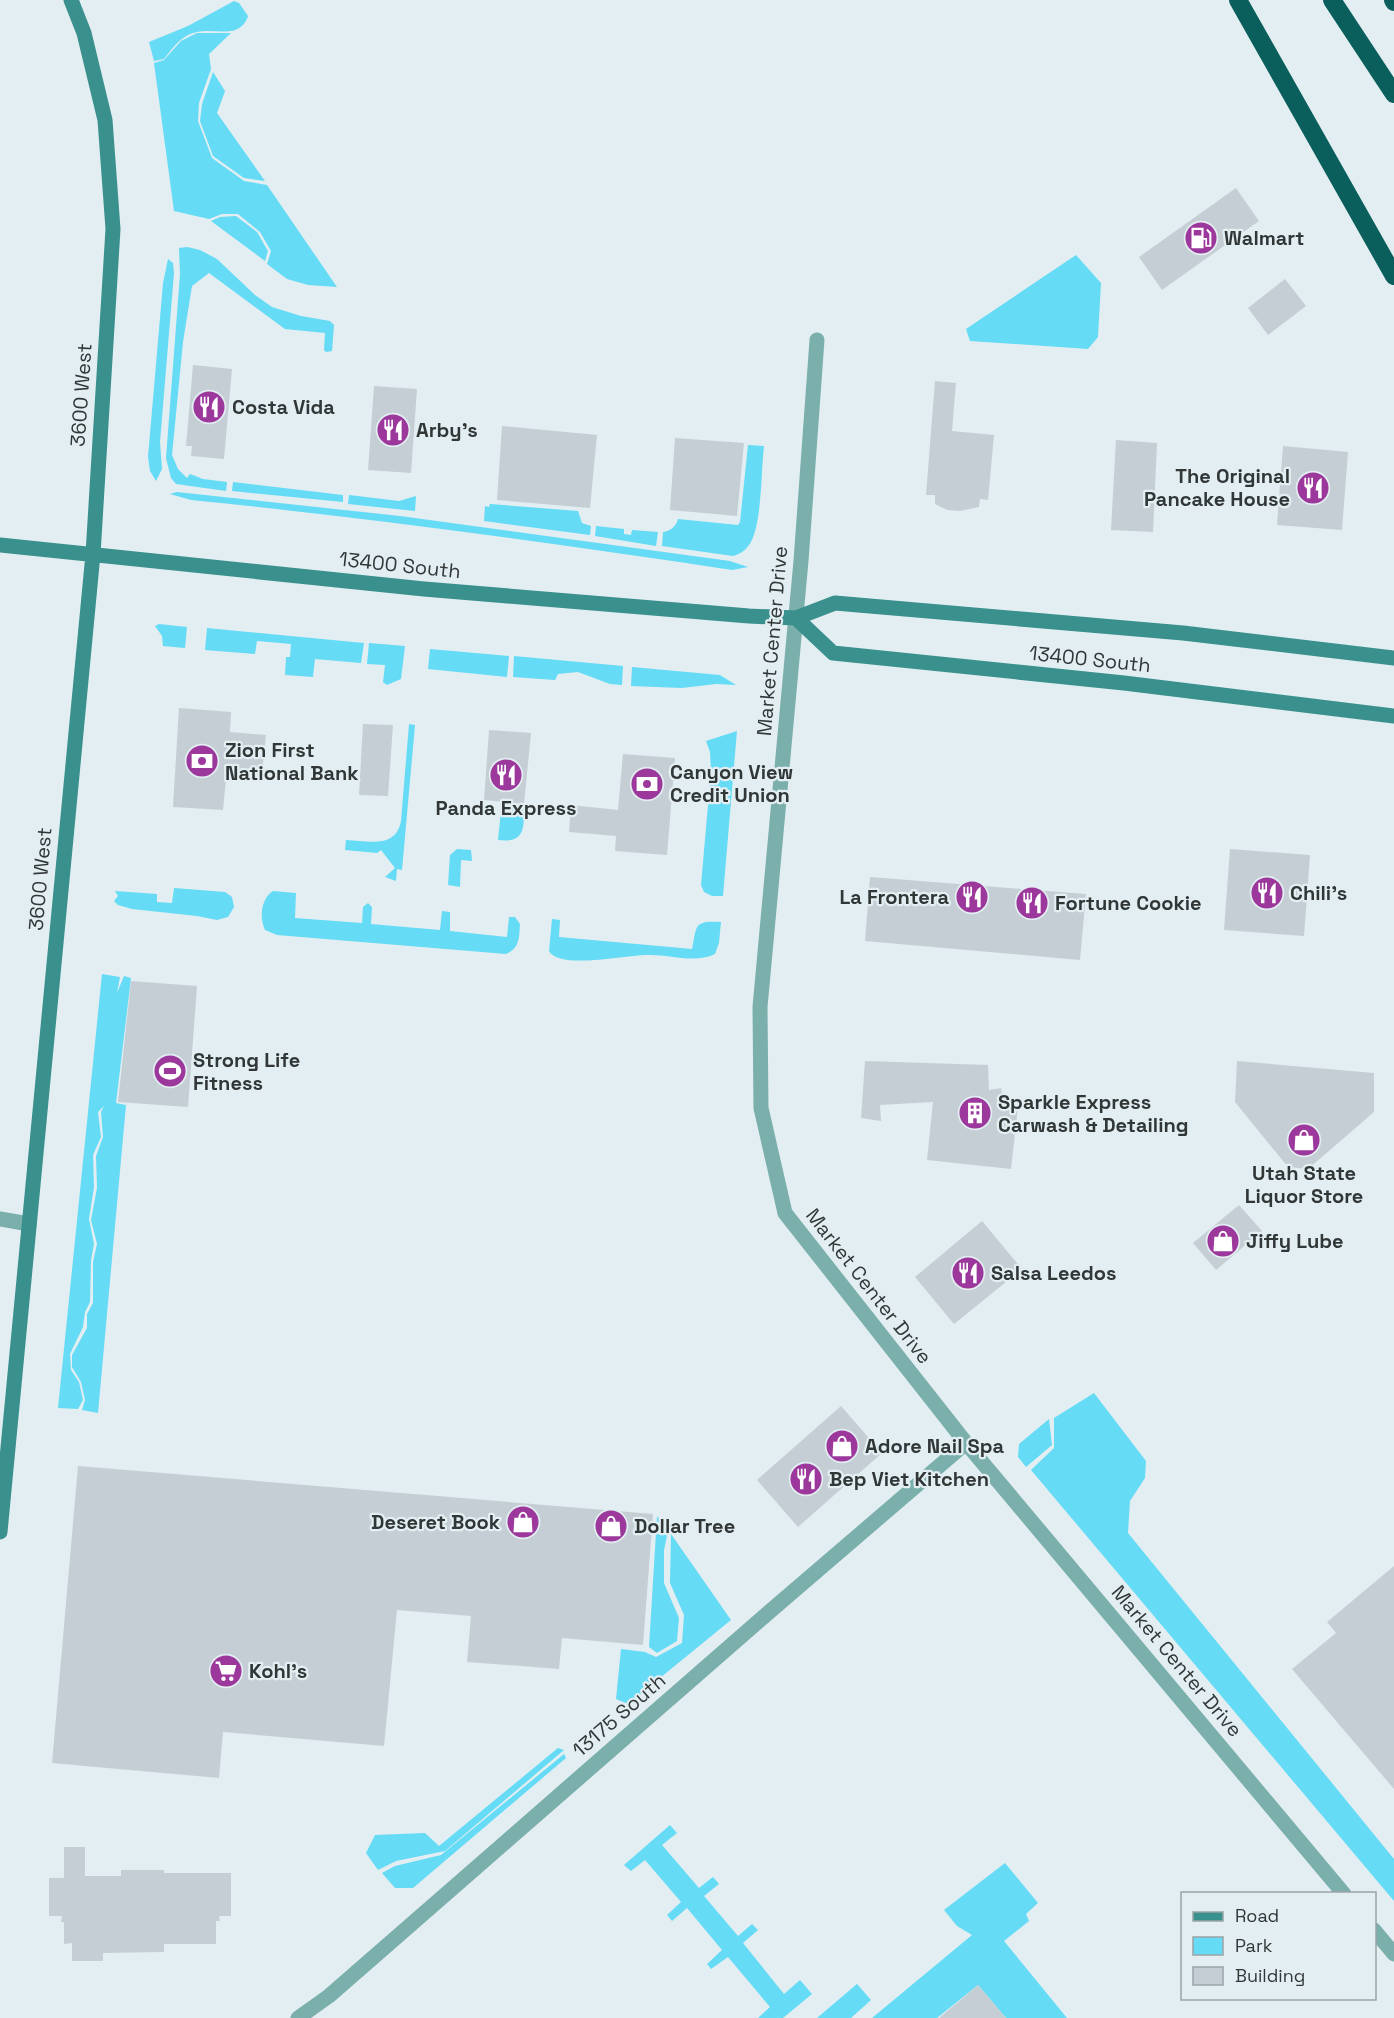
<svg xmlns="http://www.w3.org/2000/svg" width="1394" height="2018" font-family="'Space Grotesk',sans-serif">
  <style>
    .green { fill: #65dbf6 }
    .building { fill: #c5ced4 }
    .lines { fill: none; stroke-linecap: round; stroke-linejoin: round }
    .street { stroke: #7bafac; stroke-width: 15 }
    .secondary { stroke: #39908d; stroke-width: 15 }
    .highway { stroke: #0a5f5d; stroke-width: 18 }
    .labels { text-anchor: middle; stroke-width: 4.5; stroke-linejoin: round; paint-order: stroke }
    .poi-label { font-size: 20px; font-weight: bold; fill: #313637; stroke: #e2eef1; text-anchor: start }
    .street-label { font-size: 20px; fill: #313637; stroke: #e2eef1 }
  </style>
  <rect width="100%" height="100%" fill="#e2eef1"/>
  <path class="green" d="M234,1L239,3L248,16C240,40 215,28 197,32C181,35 173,48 164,59L154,61L149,42L188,26Z
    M197,33H231L209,54L211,69L199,103L198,121L212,158L244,181L267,185L337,287L308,285L287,279L267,264L271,251L260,232L238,214H222L209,219L174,211L154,63L164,60L181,41Z
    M213,72L225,91L217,113L265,181L244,178L213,156L200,121L202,104Z
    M236,216L257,232L268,251L265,261L211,221L220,217Z
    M187,247L200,250L217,259L255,295L272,307L301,316L330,321L334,325L332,351L326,352L324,350L325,333L285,329L209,273L192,286L183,342L172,455L178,469L187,478L190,474L203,479L227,482L226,491L176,484L171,478L166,458L180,274L179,248Z
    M1076,255L1101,283L1098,337L1088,349L970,341L966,329Z
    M168,259L173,263L174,273L160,442L162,469L156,481L150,471L148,457L163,283Z
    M748,445L764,446C761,471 762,521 751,542C747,549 741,554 733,556L662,546L663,532C670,531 676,527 678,519L738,525L740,522Z
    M233,482L343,495V502L232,491Z
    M177,492L400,516L730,561L748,567L732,570C552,543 372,518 191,500L170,494Z
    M349,495L399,501L416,496L415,511L348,504Z
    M490,504L578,511L582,523L591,526L590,535L484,521L485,506L489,507Z
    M596,526L624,529V534L631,535L632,530L658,532L656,546L595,536Z
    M159,624L187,627L185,648L163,646L162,636L155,626Z
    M207,628L364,643L361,663L315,659L313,677L285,675L286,657H290L291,644L257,641L255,654L205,650Z
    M369,643L405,646L401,679L387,685L383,682L385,665L367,664Z
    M430,649L509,656L507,677L428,669Z
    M514,656L623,666L622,685L610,684L578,672L558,674L555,680L513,677Z
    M632,667L720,675L736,685L716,684L682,688L631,686Z
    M409,724L415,725L402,870L397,869L396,881L385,877L395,868L381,850L377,853L345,850L346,840C368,841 396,849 401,821Z
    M737,731L723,896H712L704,892L701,885L711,771L710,752L706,741Z
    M510,808L525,809C523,831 524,843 498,840L501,811L510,812Z
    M457,849L471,850L472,861L461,860L460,887L448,885L450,855Z
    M174,888L225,892L232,897L234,907L228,917L217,920L197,916L132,909L118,905L114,901L118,896L115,891L157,894V902L172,903Z
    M273,891L296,893L295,918L362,923L363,907L368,903L372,907L371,924L440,930L442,911L450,912V931L507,937L509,917H515L520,924C519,938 520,948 506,954L277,935L265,930C259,917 261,899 273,891Z
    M552,919L560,920L559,937L692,949C697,926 693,920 721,922L719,943L715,954C694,964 669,954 647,955C626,955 559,970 549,951Z
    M102,974L120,977L117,993L124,976L131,978L116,1103L126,1105L98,1413L82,1410L85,1400L81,1382L72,1367V1355L87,1328V1314L93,1303V1262L97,1244L91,1220L97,1188L96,1156L103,1137L101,1112L104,1106L98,1112L101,1137L93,1155L94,1187L89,1219L94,1244L91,1260L90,1302L85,1312L83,1327L70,1354L71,1370L79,1382L83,1400L78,1409L58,1408Z
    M1094,1393L1146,1461L1145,1478L1130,1501L1128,1533L1394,1859V1901L1031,1470L1054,1448V1418Z
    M1049,1419L1052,1445L1026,1467L1018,1457L1019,1444Z
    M657,1516L668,1531L664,1550V1583L679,1618L677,1641L657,1653L649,1647Z
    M671,1534L731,1620L628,1704L616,1699L621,1649L645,1652L656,1657L682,1643L684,1615L670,1583Z
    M558,1748L564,1750L445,1851L396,1861L378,1870L366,1853L375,1835L425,1833L439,1846Z
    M564,1754L566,1758L413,1888H395L382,1873L395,1866L441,1855Z
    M670,1825L677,1833L662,1845L699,1888L713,1877L719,1884L704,1896L738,1936L752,1924L758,1930L743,1943L784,1994L800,1980L812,1994L783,2018H758L770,2007L728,1957L711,1969L707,1964L722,1950L687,1908L672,1921L667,1915L681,1902L645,1860L631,1871L624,1865Z
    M1005,1863L1038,1903L1026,1914L1029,1921L1004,1941L1067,2018H1006L978,1985L937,2018H872L972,1935L957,1926L944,1910Z
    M857,1984L871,2000L851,2018H817Z"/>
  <path class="building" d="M1236,188L1259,221L1162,290L1139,257Z
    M1285,279L1306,306L1268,335L1248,308Z
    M193,365L232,369L224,459L191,456L192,446H186Z
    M935,381L956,383L952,431L994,435L988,500L980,499L979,507L960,511L947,510L935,504V495H926Z
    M374,386L417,389L411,473L368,470Z
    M502,426L597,435L590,508L497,500Z
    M675,438L744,443L737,516L670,510Z
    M1116,440L1157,443L1153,532L1111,530Z
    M1283,446L1348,452L1342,530L1277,525Z
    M179,708L231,712L230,732L266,735L262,772L227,769L223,810L173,807Z
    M363,724L393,725L388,796L359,795Z
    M489,730L531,733L524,804L484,800Z
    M623,754L675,758L667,855L615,851L616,836L569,832L571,805L618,810Z
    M1230,849L1310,855L1304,936L1224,930Z
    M870,877L1086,894L1080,960L865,941Z
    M131,981L197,986L188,1107L118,1102Z
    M865,1061L988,1065L989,1090L1001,1088L1004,1107H1018L1011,1169L927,1160L933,1102L880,1105L881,1121L861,1118Z
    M1237,1061L1374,1073V1112L1308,1169L1288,1167L1235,1102Z
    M1239,1205L1262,1231L1216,1270L1193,1243Z
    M982,1221L1022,1269L954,1324L915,1277Z
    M841,1406L882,1453L798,1527L757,1480Z
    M78,1466L653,1514L643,1645L562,1638L559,1669L467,1662L471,1616L397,1610L384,1746L223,1732L219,1778L52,1763Z
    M1394,1566V1789L1292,1669L1336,1633L1327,1622Z
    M64,1847H85V1876H121V1870H164V1873H231V1916H219L220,1921H216V1944H164V1952L103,1953V1961H72V1943L64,1944V1922H61L62,1916H49V1878H64Z
    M978,1985L1006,2018H939Z"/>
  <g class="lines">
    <path class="street" d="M817,340L801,561L760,1007L761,1108L785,1213L966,1443L1344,1894
      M0,1219L29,1224
      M1374,1930L1394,1954
      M298,2018L329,1996L768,1613L966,1443"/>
    <path class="secondary" d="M0,545L424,589L749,616L796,618L835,603L1183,633L1394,658
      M796,618L833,653L1124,683L1394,716
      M0,1532L93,554L113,229L105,120L84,33L71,0"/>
    <path class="highway" d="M1238,0L1394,276
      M1332,0L1394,94
      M1393,0L1394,2"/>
  </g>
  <defs>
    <symbol id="fuel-disc" viewBox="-11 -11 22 22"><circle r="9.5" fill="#9c379c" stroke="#e2eef1"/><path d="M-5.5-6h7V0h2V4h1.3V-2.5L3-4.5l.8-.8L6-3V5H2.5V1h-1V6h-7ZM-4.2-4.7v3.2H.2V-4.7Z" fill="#fff"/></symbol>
    <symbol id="restaurant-disc" viewBox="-11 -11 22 22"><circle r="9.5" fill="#9c379c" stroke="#e2eef1"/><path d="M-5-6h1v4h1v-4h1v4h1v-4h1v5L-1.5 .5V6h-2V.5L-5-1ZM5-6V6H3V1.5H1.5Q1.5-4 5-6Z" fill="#fff"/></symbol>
    <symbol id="bank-disc" viewBox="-11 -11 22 22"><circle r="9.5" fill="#9c379c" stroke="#e2eef1"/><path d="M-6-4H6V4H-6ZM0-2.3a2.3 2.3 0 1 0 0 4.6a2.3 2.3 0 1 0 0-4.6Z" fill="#fff"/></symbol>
    <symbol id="stadium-disc" viewBox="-11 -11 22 22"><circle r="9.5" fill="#9c379c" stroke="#e2eef1"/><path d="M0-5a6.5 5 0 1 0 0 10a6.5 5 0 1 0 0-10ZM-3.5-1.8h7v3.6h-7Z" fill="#fff"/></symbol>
    <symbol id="building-disc" viewBox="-11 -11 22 22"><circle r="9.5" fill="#9c379c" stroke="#e2eef1"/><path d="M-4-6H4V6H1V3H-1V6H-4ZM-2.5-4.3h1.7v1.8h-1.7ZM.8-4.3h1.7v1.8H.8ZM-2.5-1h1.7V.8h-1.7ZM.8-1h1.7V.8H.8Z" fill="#fff"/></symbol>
    <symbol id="shop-disc" viewBox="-11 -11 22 22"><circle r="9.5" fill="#9c379c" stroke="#e2eef1"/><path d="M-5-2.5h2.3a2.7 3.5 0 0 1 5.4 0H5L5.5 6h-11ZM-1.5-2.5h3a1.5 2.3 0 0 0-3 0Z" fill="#fff"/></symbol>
    <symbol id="supermarket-disc" viewBox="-11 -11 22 22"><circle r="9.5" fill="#9c379c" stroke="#e2eef1"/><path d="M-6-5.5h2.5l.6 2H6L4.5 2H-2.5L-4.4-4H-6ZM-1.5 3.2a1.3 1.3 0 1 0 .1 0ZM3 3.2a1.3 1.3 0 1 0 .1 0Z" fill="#fff"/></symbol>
  </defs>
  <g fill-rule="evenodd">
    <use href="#fuel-disc" x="1182" y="219" width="38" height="38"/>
    <use href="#restaurant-disc" x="190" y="388" width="38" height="38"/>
    <use href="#restaurant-disc" x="374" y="411" width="38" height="38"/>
    <use href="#restaurant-disc" x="1294" y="469" width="38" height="38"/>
    <use href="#bank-disc" x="183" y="742" width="38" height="38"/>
    <use href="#restaurant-disc" x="487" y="756" width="38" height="38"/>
    <use href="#bank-disc" x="628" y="765" width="38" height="38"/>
    <use href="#restaurant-disc" x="1248" y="874" width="38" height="38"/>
    <use href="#restaurant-disc" x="953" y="878" width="38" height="38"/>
    <use href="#restaurant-disc" x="1013" y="884" width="38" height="38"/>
    <use href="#stadium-disc" x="151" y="1052" width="38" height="38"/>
    <use href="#building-disc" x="956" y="1094" width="38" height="38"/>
    <use href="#shop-disc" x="1285" y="1121" width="38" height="38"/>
    <use href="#shop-disc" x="1204" y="1222" width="38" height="38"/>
    <use href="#restaurant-disc" x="949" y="1254" width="38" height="38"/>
    <use href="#shop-disc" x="823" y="1427" width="38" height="38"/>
    <use href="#restaurant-disc" x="787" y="1460" width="38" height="38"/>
    <use href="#shop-disc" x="504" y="1503" width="38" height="38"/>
    <use href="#shop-disc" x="592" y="1507" width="38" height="38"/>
    <use href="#supermarket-disc" x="207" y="1652" width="38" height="38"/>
  </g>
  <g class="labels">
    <g class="poi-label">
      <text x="1224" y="245">Walmart</text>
      <text x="232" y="414">Costa Vida</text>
      <text x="416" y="437">Arby's</text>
      <text x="1290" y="483" text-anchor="end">The Original<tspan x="1290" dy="23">Pancake House</tspan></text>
      <text x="225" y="757">Zion First<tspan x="225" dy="23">National Bank</tspan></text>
      <text x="670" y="779">Canyon View<tspan x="670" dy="23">Credit Union</tspan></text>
      <text x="506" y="815" text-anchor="middle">Panda Express</text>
      <text x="1290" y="900">Chili's</text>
      <text x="949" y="904" text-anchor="end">La Frontera</text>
      <text x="1055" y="910">Fortune Cookie</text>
      <text x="193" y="1067">Strong Life<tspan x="193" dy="23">Fitness</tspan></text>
      <text x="998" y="1109">Sparkle Express<tspan x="998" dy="23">Carwash &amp; Detailing</tspan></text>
      <text x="1304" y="1180" text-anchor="middle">Utah State<tspan x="1304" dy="23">Liquor Store</tspan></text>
      <text x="1246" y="1248">Jiffy Lube</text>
      <text x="991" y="1280">Salsa Leedos</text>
      <text x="865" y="1453">Adore Nail Spa</text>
      <text x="829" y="1486">Bep Viet Kitchen</text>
      <text x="500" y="1529" text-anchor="end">Deseret Book</text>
      <text x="634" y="1533">Dollar Tree</text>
      <text x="249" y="1678">Kohl's</text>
    </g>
    <g class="street-label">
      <text transform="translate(81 395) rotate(-86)" y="7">3600 West</text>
      <text transform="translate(400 565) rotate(6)" y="7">13400 South</text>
      <text transform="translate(772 641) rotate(-85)" y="7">Market Center Drive</text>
      <text transform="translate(1090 659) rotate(6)" y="7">13400 South</text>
      <text transform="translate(40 879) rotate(-85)" y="7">3600 West</text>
      <text transform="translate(869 1286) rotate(52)" y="7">Market Center Drive</text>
      <text transform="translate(1177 1661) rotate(50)" y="7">Market Center Drive</text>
      <text transform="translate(619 1715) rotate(-41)" y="7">13175 South</text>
    </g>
  </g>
  <rect x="1181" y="1892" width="195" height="108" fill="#e2eef1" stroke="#9ba4a7" stroke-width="1.5"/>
  <rect x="1193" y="1912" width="30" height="9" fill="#39908d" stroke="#9ba4a7" stroke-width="1.5"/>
  <text x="1235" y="1922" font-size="18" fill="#313637">Road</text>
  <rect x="1193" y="1937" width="30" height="18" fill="#65dbf6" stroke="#9ba4a7" stroke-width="1.5"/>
  <text x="1235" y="1952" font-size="18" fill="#313637">Park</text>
  <rect x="1193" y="1967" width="30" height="18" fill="#c5ced4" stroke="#9ba4a7" stroke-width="1.5"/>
  <text x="1235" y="1982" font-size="18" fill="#313637">Building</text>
</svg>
